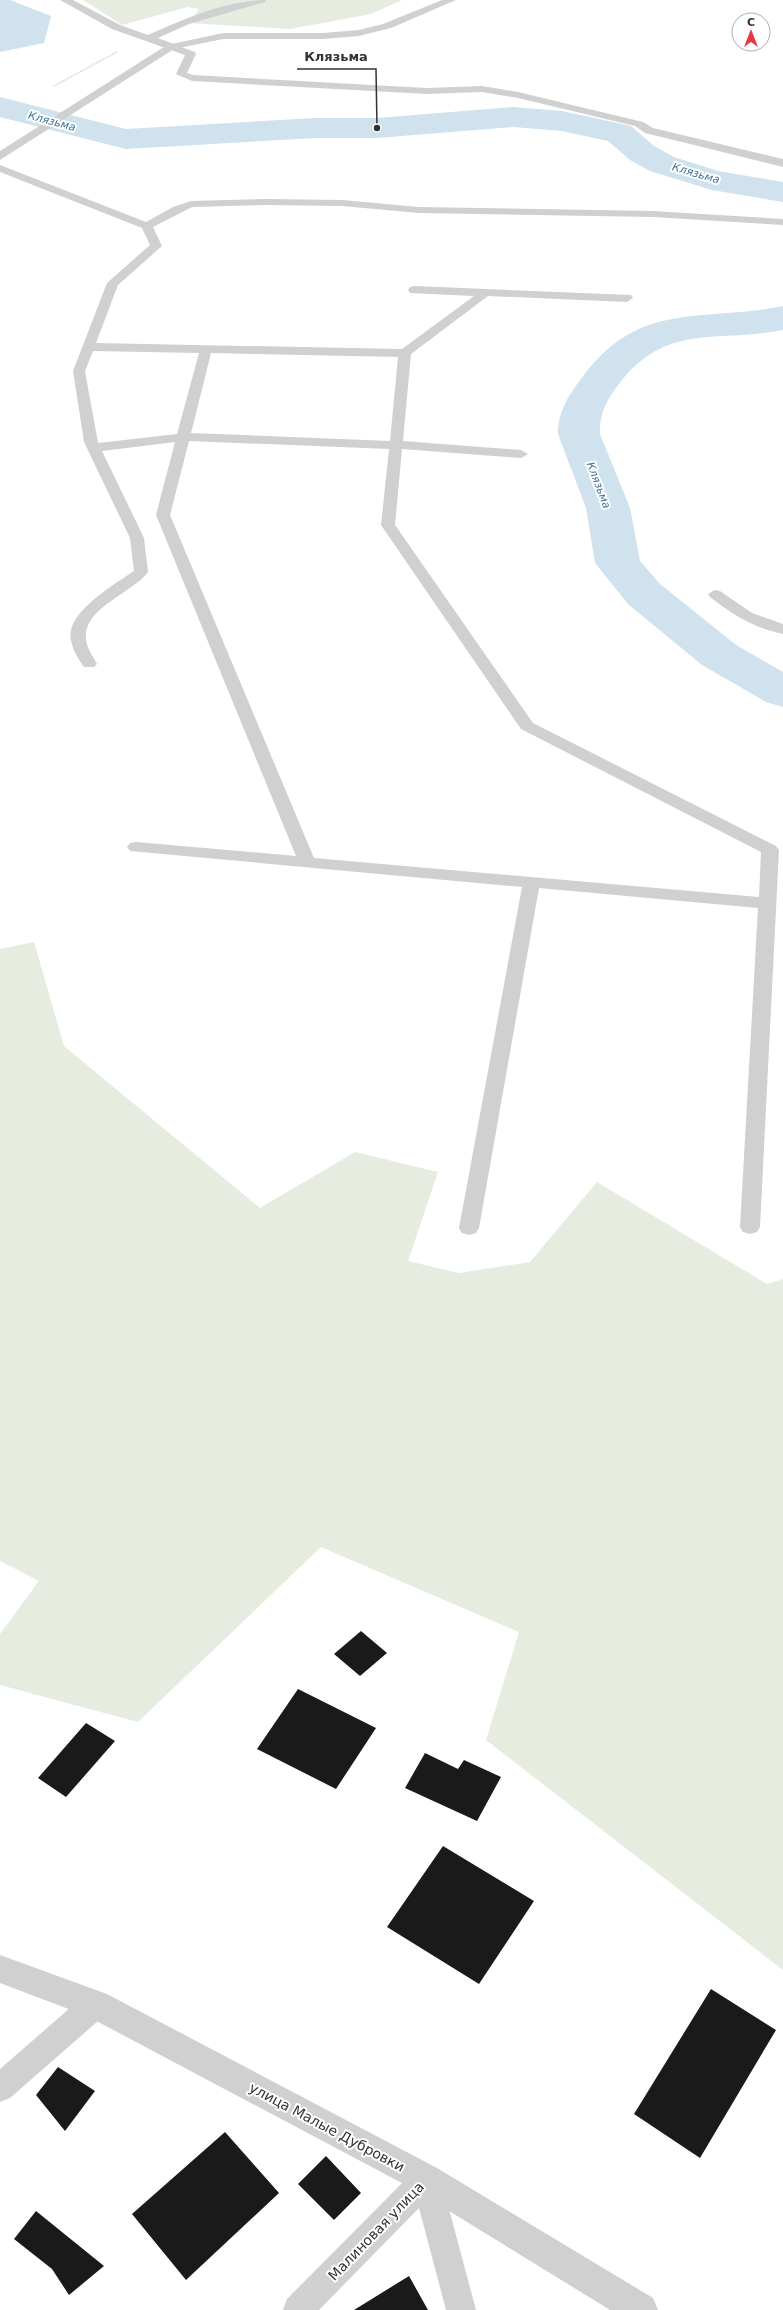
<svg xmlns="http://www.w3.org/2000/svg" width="783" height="2310" font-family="'DejaVu Sans',sans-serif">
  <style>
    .green { fill: #e6ecdf }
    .water { fill: #cfe2ee }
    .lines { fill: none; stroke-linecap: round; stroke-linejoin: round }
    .river { fill: #cfe2ee; fill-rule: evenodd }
    .building { fill: #1a1a1a }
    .path { stroke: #cdcdcd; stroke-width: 1.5; stroke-dasharray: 1 1; stroke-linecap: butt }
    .service { fill: #d0d0d0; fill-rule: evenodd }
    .minor { fill: #d0d0d0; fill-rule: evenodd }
    .tertiary { fill: #d0d0d0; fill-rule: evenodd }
    .labels { text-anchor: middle; stroke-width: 4; stroke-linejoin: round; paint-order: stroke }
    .far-water-label { font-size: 11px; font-style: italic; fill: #3f7597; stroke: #fff }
    .near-street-label { font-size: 14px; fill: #333; stroke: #fff }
    .leader { fill: none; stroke: #333; stroke-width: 1.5 }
    .callout-dot { fill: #333; stroke: #fff; stroke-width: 1.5 }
    .callout-label { font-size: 13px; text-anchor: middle; font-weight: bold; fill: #333; stroke: #fff; stroke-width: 4; stroke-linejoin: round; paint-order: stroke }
  </style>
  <rect width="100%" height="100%" fill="#fff"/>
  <path class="green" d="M83,0H402L371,14L290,29L189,23L199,9L188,7L122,25Z
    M34,942L64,1046L260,1208L355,1152L438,1172L408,1261L459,1273L530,1262L597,1182L767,1284L783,1279V1970L486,1740L519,1632L321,1547L138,1722L0,1685V1634L39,1581L0,1561V949Z"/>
  <path class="water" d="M0,0H10L51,16L44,43L0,52Z"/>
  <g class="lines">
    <path class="river" d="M0,97L126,129L315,118H377L513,107L562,111L631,126L654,146L674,157L718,171L783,182V202L712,190L650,171L630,160L608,141L562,131L513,127L377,138H315L126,149L0,117Z
      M783,306V330C717,343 666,322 619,384C607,399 599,414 600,434L630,508L640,561L660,584L736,645L783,672V707L766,702L702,665L628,604L595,563L586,508L558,434C558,412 568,396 581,379C639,299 700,323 783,306Z"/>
  </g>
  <path class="building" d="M361,1631L387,1653L360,1676L334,1654Z
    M298,1689L376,1728L336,1789L257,1749Z
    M86,1723L115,1741L66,1797L38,1778Z
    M425,1753L458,1769L464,1760L501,1777L477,1821L405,1788Z
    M443,1846L534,1901L479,1984L387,1927Z
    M711,1989L776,2030L700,2158L634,2114Z
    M58,2067L95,2091L65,2131L36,2095Z
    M225,2132L279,2193L186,2280L132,2214Z
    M326,2156L361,2193L334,2220L298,2184Z
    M36,2211L104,2266L69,2295L52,2269L14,2239Z
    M409,2276L428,2310H354Z"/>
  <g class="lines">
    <path class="path" d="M54,86L117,52"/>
    <path class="service" d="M0,165L146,222L173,207L191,201L266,199L342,200L419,207L653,211L783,219V225L653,217L419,213L342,206L266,205L192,207L153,227L162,246L118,285L96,343L402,349L474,296L410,293L408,290L410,287L414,286L631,295L633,298L627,302L488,296L411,354L403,441L521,450L528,454L521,458L402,449L395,525L533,723L776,846L779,850L760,1227L757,1232L750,1234L743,1232L740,1227L758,908L539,888L479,1228L476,1233L469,1235L462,1233L459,1228L522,887L130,851L127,847L130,843L136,842L296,856L156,515L175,442L102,451L144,538L148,572C134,592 83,608 86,638C86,647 93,656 97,664L94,667H84C77,658 68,642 71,630C77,606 115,584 134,571L130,538L84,442L73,371L107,283L150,245L142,228L0,172ZM93,351L199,353L177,434L98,443L85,371ZM211,353L398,357L390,441L191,433ZM189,441L389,449L381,525L521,729L761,852L759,897L314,858L170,515Z
      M715,590L720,591L752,613L783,624V634C754,628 733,615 710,597L708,594Z
      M96,1991L106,1994L110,2004L106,2014L10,2098L0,2102V2069L86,1994Z
      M426,2164L436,2169L441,2179L476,2310H446L419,2208L319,2310H283L287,2299L416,2169Z"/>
    <path class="minor" d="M60,0H73L120,25L148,35C183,19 228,0 266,0L265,2L189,24L158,38L195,52L196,54L187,73L193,75L427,88L482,86L518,92L643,122L653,128L783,159V167L645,133L635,126L518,98L482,92L427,94L192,81L176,74L185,55L112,29Z
      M0,1955L107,1994L437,2168L653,2298L658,2310H610L415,2190L87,2016L0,1983Z"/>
    <path class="tertiary" d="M442,0H456L391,28L359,36L323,39H223L174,49L0,160V151L167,45L223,33H323L359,30L383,24Z"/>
  </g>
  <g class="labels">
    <g class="far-water-label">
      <text transform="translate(52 121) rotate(15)" y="4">Клязьма</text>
      <text transform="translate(696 173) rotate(16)" y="4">Клязьма</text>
      <text transform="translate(599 485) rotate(69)" y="4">Клязьма</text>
    </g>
    <g class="near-street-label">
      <text transform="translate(327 2127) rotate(28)" y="5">улица Малые Дубровки</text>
      <text transform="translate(376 2231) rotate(-46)" y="5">Малиновая улица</text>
    </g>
  </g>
  <path class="leader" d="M377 128L376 69H297"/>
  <circle class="callout-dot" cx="377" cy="128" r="4"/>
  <g class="callout-label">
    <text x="336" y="61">Клязьма</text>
  </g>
  <g transform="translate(751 32)"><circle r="19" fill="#ffffff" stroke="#adadad"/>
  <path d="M0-3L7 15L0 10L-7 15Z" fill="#e63946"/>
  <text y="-6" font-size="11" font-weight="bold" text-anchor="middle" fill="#333333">С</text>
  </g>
</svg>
